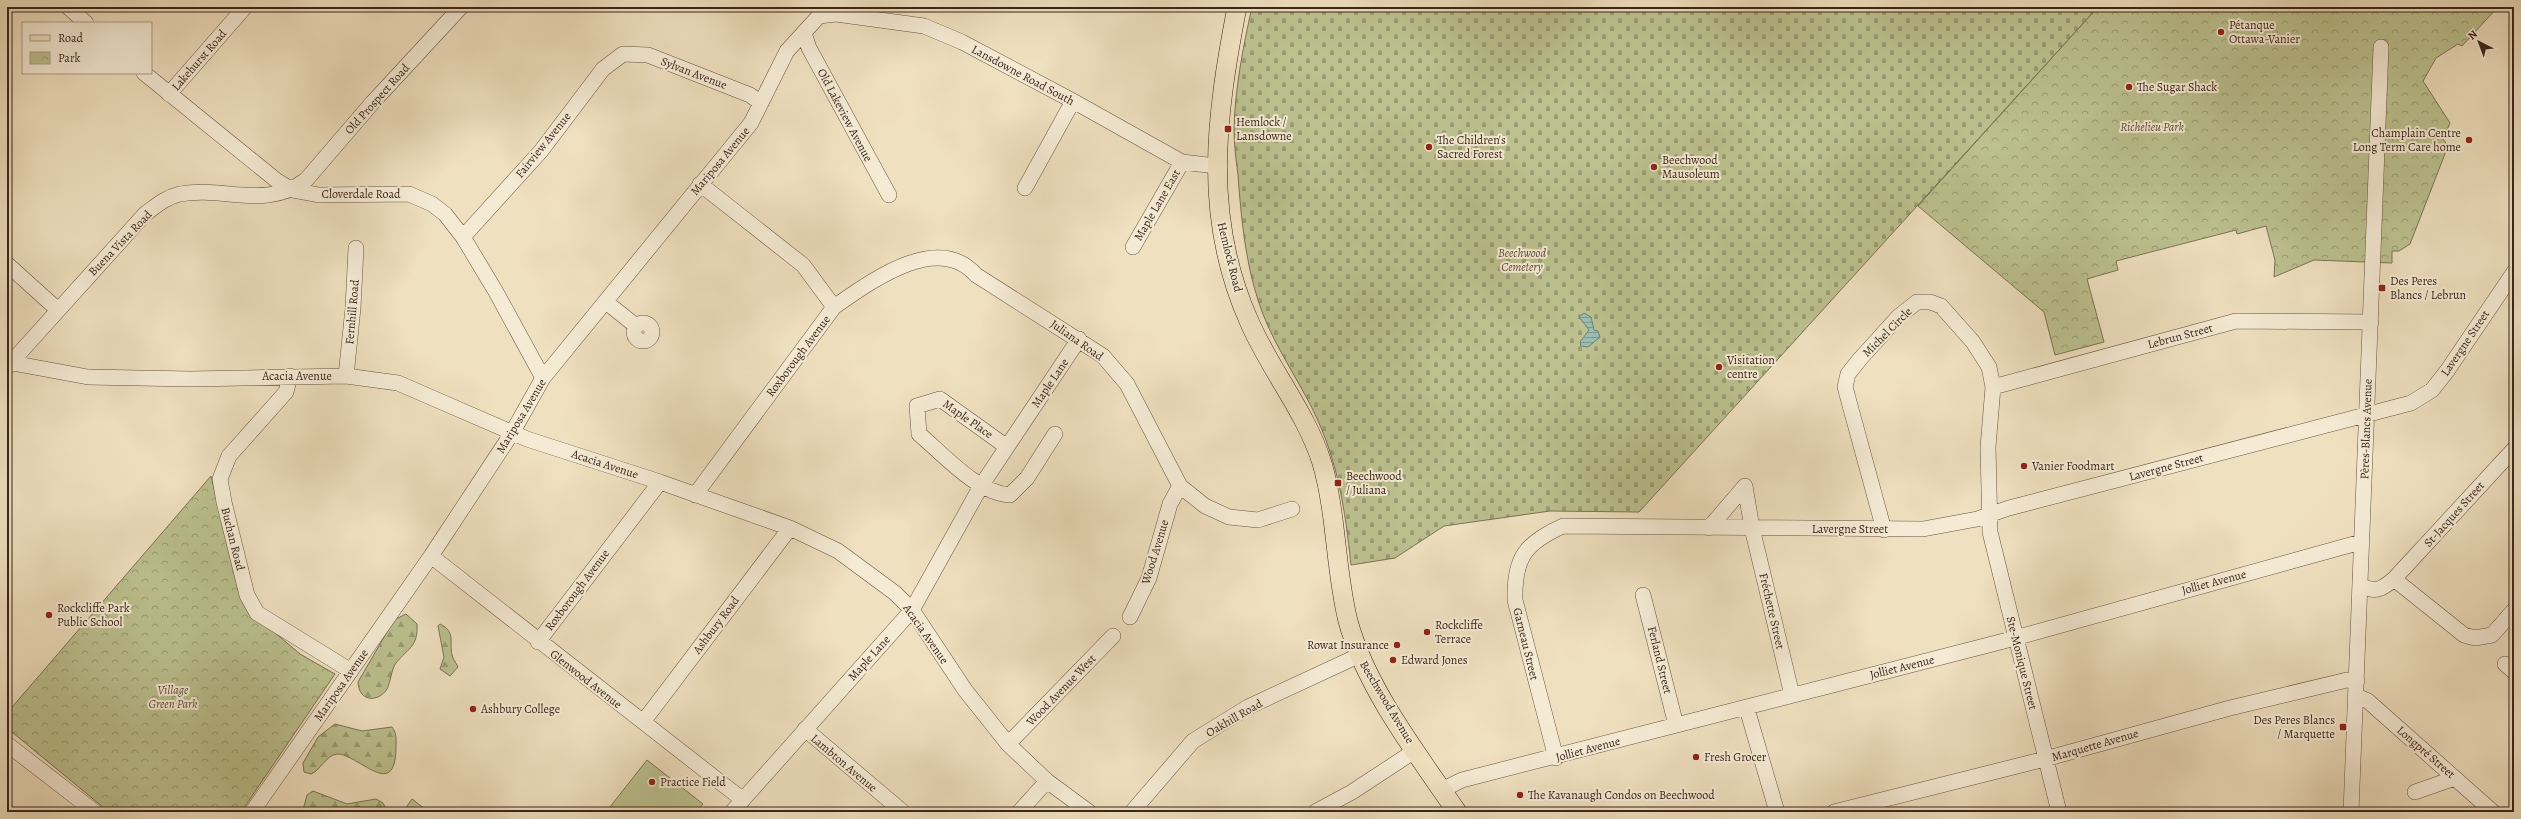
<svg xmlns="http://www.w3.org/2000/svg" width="2521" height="819" font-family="Alegreya,serif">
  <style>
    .grass { fill: #bcc18f; stroke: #7c7254 }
    .forest { fill: url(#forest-firs); stroke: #7c7254 }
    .cemetery { fill: url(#cemetery-stones); stroke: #7c7254 }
    .park { fill: url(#park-crowns); stroke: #7c7254 }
    .water { fill: url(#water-rules); stroke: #748075 }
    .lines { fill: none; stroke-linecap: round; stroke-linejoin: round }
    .minor-casing { stroke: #695343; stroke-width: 16 }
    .major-casing { stroke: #3c241a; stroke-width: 20 }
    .minor { stroke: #f5ebd5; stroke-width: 15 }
    .major { stroke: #efe0bf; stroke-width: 19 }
    .poi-dot { fill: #8f2418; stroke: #f5ebd5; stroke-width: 1.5 }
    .labels { text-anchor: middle; stroke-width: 4; stroke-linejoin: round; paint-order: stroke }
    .poi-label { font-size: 12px; fill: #3c241a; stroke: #f5ebd5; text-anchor: start }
    .street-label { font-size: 12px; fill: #3c241a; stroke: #f5ebd5 }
    .park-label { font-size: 12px; font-style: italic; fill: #5c4b37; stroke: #f5ebd5 }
  </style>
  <defs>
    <pattern id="forest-firs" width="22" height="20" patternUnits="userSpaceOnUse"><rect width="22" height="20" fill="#bcc18f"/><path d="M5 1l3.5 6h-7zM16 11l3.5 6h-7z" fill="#9a9d74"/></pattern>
    <pattern id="cemetery-stones" width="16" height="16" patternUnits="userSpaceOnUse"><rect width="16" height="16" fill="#bcc18f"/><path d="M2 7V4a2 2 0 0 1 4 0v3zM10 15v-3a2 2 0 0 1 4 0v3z" fill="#9a9d74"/></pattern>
    <pattern id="park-crowns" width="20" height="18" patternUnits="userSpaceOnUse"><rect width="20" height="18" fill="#bcc18f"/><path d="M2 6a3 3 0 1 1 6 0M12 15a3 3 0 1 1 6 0" fill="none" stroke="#9a9d74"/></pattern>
    <pattern id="water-rules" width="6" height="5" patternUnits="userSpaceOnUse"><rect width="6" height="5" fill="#9abdb1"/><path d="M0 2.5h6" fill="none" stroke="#7f998f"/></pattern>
  </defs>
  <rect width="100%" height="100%" fill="#efe0bf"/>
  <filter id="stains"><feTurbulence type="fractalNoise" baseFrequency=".005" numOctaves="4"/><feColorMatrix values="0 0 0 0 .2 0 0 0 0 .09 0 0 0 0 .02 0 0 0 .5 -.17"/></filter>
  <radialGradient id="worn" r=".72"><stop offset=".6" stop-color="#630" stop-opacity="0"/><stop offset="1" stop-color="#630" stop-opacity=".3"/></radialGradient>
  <path class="grass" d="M647,760L703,804L696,812H606Z
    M412,799L429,812H403Z"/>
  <path class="forest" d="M406,614L417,624C418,647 409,647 396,663C391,670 391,681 387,689C379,702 359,703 358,682L394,620Z
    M440,624C456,632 449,641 452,655C453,659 456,663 458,667L450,676L440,669L444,657L438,626Z
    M335,724L362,731L392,727C397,734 396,739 396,748C395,802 359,754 337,754C326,755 320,771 311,774L304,772L303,763L318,737Z
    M313,791L347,804L376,799L383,803L386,809L384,812H306L303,810L307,795Z"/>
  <path class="cemetery" d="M1252,7H2098L1639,512L1550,511L1444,526L1395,558L1351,565C1345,509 1338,461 1313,410C1295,374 1270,339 1258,300C1245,260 1241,216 1238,175C1236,160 1234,144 1234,129C1235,89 1243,47 1252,7Z"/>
  <path class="park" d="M2098,7H2498L2462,46L2458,44L2436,58L2423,81L2450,123L2443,139L2448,146L2410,244L2399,251H2392V263L2314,260L2274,277L2275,260L2266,226L2237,234L2236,230L2116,261L2118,270L2087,279L2104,342L2055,355L2044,312L1918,206Z
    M211,476L228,548L254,615L300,654L335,674L241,812H109L7,728V713Z"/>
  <path class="water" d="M1584,313L1591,317L1594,330L1598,331L1600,337L1588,347L1581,346L1580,342L1589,330L1579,317Z"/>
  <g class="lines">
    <defs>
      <path id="minor" d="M68,7L86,23
        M804,33L809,48L889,195
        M144,73L276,180L292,190L319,195L409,194L432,204L445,214L463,237L496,292L543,378
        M169,94L245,7
        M700,184L803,265L834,307
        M1025,188L1073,101
        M463,237L541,151L603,69L623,54L648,55L750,95L761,103
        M1133,247L1182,162
        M7,264L58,310
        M606,302L636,326
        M634 332a9 9 0 1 1 18 0a9 9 0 1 1-18 0Z
        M7,362L88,377L190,379L346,376L398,383L527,439L660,482L790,528L838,551L895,593L912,610L965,690L1008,744L1047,781L1089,812
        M7,367L145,214C156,206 166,197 180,194C224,186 266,210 306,180L373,102L461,7
        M290,376L286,392L229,456L220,479L224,502L247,595L257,613L351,671
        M346,376L353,308L356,248
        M1993,387L2236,321L2371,322
        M1007,447L940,399L917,406L919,434C944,455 977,493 1010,495L1027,478L1055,434
        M695,495L834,307C869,283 937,231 976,275L1103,356L1127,384L1180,486L1205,506L1229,517L1258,520L1292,509
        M1709,528L1745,486L1752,528L1792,695
        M1884,530L1845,387L1848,374L1860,359L1898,317L1917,302H1930L1941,306L1973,342L1989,367L1993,387L1988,447L1990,532L2059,812
        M431,556L743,800
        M2394,579L2464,635L2475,638L2492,635L2514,610
        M2362,586C2376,593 2382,589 2394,579L2514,449
        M1643,595L1676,725
        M1130,617L1149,578L1170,504L1180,486
        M538,642L660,482
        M2505,664L2514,672
        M2356,696L2368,701L2493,812
        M1747,709L1777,812
        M643,722L790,528
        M805,729L903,812
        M7,744L95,812
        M1008,744L1113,636
        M1556,758L1515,600C1514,558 1525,543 1563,526L1923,529L1977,519L2009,508L2411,403L2432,390L2447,371L2514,272
        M1442,790L1462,780L2004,641L2361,542
        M2415,792L2455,778
        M252,812L431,556L512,433L543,378L751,123L787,51L819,16L836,14L924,26L962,42L1073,101L1182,162L1216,166
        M732,812L912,610L981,486L1079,339
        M1019,812L1047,781
        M1132,812L1193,741L1248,707L1360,655
        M1315,812L1352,792L1416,750
        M1834,812L2045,759L2230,708L2347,680L2357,681
        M2351,812L2381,47"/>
      <path id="major" d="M1237,7C1216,116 1202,216 1249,321C1270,370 1306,412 1322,463C1337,515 1335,569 1348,621C1366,688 1418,755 1457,812"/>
    </defs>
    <use href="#minor" class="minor-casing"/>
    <use href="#major" class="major-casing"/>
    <use href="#minor" class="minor"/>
    <use href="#major" class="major"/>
  </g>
  <g class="poi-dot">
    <circle cx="2221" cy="32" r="4"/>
    <circle cx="2129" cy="87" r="4"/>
    <rect x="1224" y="125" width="8" height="8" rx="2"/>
    <circle cx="2469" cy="140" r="4"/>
    <circle cx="1429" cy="147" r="4"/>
    <circle cx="1654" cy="167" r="4"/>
    <rect x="2378" y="284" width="8" height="8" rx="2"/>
    <circle cx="1719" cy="367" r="4"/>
    <circle cx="2024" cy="466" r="4"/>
    <rect x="1334" y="479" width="8" height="8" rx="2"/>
    <circle cx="49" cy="615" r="4"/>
    <circle cx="1427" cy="632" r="4"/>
    <circle cx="1397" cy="645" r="4"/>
    <circle cx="1393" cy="660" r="4"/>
    <circle cx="473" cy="709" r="4"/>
    <rect x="2339" y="723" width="8" height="8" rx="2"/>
    <circle cx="1696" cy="757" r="4"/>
    <circle cx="652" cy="782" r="4"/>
    <circle cx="1520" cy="795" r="4"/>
  </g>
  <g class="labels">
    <g class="poi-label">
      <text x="2229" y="29">Pétanque<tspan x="2229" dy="14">Ottawa-Vanier</tspan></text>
      <text x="2137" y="91">The Sugar Shack</text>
      <text x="1236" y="126">Hemlock /<tspan x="1236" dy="14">Lansdowne</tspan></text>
      <text x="2461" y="137" text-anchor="end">Champlain Centre<tspan x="2461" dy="14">Long Term Care home</tspan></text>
      <text x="1437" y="144">The Children's<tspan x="1437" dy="14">Sacred Forest</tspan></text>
      <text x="1662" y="164">Beechwood<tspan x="1662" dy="14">Mausoleum</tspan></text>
      <text x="2390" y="285">Des Peres<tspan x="2390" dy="14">Blancs / Lebrun</tspan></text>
      <text x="1727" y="364">Visitation<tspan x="1727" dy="14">centre</tspan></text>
      <text x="2032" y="470">Vanier Foodmart</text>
      <text x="1346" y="480">Beechwood<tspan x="1346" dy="14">/ Juliana</tspan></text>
      <text x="57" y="612">Rockcliffe Park<tspan x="57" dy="14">Public School</tspan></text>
      <text x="1435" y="629">Rockcliffe<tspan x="1435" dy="14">Terrace</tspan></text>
      <text x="1389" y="649" text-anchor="end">Rowat Insurance</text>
      <text x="1401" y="664">Edward Jones</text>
      <text x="481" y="713">Ashbury College</text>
      <text x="2335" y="724" text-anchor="end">Des Peres Blancs<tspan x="2335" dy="14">/ Marquette</tspan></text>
      <text x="1704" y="761">Fresh Grocer</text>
      <text x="660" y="786">Practice Field</text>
      <text x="1528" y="799">The Kavanaugh Condos on Beechwood</text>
    </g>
    <g class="street-label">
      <text transform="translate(199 60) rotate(-49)" y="4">Lakehurst Road</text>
      <text transform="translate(694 73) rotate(21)" y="4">Sylvan Avenue</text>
      <text transform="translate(1023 75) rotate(28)" y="4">Lansdowne Road South</text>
      <text transform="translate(377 99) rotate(-48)" y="4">Old Prospect Road</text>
      <text transform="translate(845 115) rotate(62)" y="4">Old Lakeview Avenue</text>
      <text transform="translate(543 145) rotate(-51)" y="4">Fairview Avenue</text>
      <text transform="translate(720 161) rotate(-50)" y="4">Mariposa Avenue</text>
      <text x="361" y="198">Cloverdale Road</text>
      <text transform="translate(1157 205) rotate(-60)" y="4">Maple Lane East</text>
      <text transform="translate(120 243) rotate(-46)" y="4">Buena Vista Road</text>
      <text transform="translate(1230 257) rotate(76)" y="4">Hemlock Road</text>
      <text transform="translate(352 312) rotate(-85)" y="4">Fernhill Road</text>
      <text transform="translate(1887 332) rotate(-45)" y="4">Michel Circle</text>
      <text transform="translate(2180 336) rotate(-15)" y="4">Lebrun Street</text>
      <text transform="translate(1077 340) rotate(35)" y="4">Juliana Road</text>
      <text transform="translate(2465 343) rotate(-56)" y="4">Lavergne Street</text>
      <text transform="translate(798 356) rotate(-53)" y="4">Roxborough Avenue</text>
      <text x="297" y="380">Acacia Avenue</text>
      <text transform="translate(1050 383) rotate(-56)" y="4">Maple Lane</text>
      <text transform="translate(521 416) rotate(-59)" y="4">Mariposa Avenue</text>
      <text transform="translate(968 419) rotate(35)" y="4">Maple Place</text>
      <text transform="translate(2366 429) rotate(-88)" y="4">Pères-Blancs Avenue</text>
      <text transform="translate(605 464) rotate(18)" y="4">Acacia Avenue</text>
      <text transform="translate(2166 467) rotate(-15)" y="4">Lavergne Street</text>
      <text transform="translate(2454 514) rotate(-48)" y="4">St-Jacques Street</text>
      <text x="1850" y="533">Lavergne Street</text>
      <text transform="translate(233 539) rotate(76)" y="4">Buchan Road</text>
      <text transform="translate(1155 552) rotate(-73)" y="4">Wood Avenue</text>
      <text transform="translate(2214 582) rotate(-15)" y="4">Jolliet Avenue</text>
      <text transform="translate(577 590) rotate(-53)" y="4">Roxborough Avenue</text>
      <text transform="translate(1772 611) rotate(77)" y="4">Fréchette Street</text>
      <text transform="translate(716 625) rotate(-53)" y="4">Ashbury Road</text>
      <text transform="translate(926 634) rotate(55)" y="4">Acacia Avenue</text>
      <text transform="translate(1526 644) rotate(76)" y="4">Garneau Street</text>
      <text transform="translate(869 658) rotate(-48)" y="4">Maple Lane</text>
      <text transform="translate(1660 660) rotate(76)" y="4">Ferland Street</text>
      <text transform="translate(2022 663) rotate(76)" y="4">Ste-Monique Street</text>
      <text transform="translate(1902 667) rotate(-14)" y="4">Jolliet Avenue</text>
      <text transform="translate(586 679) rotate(38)" y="4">Glenwood Avenue</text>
      <text transform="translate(341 685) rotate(-55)" y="4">Mariposa Avenue</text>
      <text transform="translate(1061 690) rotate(-46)" y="4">Wood Avenue West</text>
      <text transform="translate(1387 702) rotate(59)" y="4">Beechwood Avenue</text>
      <text transform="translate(1234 718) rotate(-30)" y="4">Oakhill Road</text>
      <text transform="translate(2095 745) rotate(-16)" y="4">Marquette Avenue</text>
      <text transform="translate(1588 749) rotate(-15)" y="4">Jolliet Avenue</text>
      <text transform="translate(2426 752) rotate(41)" y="4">Longpré Street</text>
      <text transform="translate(844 763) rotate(40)" y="4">Lambton Avenue</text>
    </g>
    <g class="park-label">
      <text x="2152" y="131">Richelieu Park</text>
      <text x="1522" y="257">Beechwood<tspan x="1522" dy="14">Cemetery</tspan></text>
      <text x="173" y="694">Village<tspan x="173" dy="14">Green Park</tspan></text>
    </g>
  </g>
  <rect width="2521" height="819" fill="none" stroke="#efe0bf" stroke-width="24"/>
  <rect x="8" y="8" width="2505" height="803" fill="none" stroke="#3c241a" stroke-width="2"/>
  <rect x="12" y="12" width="2497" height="795" fill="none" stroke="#3c241a"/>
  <rect x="22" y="22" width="130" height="52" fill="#f5ebd5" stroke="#ab9b8a"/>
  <rect x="30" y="35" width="20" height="6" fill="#efe0bf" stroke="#ab9b8a"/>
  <text x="58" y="42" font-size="12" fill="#3c241a">Road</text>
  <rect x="30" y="52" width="20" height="12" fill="url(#park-crowns)" stroke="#ab9b8a"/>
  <text x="58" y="62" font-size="12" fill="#3c241a">Park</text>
  <g transform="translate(2479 42) rotate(318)" stroke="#f5ebd5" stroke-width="3" paint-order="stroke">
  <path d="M0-3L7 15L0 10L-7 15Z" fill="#3c241a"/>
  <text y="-6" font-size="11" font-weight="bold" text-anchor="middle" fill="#3c241a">N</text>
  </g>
  <rect width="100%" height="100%" filter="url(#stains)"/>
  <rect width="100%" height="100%" fill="url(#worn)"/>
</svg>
